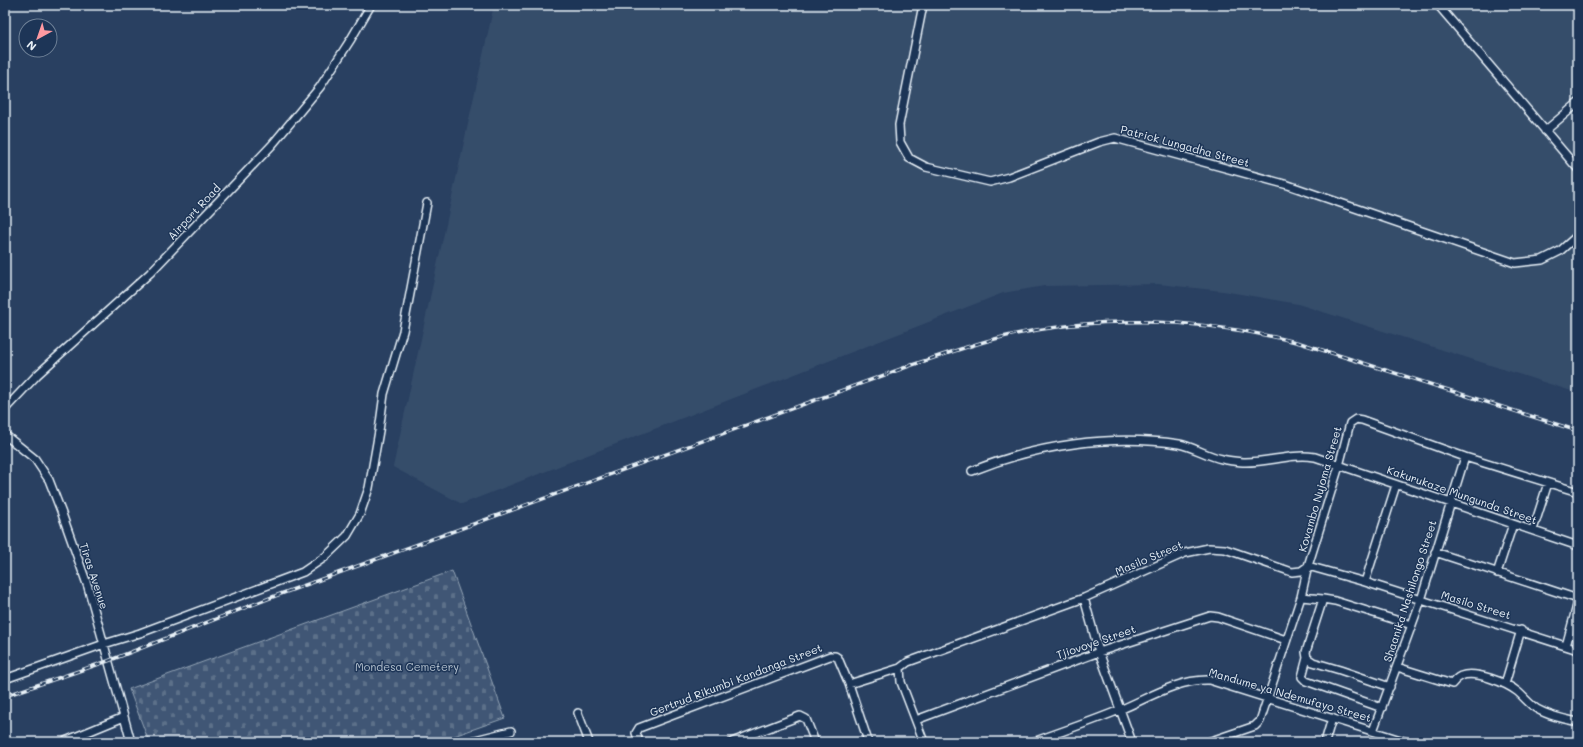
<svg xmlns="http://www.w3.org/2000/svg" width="1583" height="747" font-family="Mali,sans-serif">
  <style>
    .built { fill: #364d6b }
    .cemetery { fill: url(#cemetery-stones); stroke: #94a4b6 }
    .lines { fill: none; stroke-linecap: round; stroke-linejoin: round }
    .minor-casing { stroke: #e8f1f8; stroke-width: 10 }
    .minor { stroke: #1d3557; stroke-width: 7 }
    .rail-casing { stroke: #e8f1f8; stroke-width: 3.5 }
    .rail { stroke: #1d3557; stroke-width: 2; stroke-dasharray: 6; stroke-linecap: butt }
    .labels { text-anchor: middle; stroke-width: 3; stroke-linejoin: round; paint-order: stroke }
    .street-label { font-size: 11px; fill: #e8f1f8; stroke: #1d3557 }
    .park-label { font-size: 11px; fill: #b6c3d0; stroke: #1d3557 }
  </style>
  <defs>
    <pattern id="cemetery-stones" width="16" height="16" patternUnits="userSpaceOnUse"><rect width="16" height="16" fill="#415774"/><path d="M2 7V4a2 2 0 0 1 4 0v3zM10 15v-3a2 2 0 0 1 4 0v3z" fill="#5c7089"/></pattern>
  </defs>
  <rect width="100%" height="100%" fill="#294061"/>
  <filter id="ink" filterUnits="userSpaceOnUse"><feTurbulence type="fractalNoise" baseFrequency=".025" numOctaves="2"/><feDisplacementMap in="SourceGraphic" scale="8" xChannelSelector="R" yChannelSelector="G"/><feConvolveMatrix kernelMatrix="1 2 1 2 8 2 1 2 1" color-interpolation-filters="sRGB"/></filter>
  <g filter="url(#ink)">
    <path class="built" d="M494,5H1578V393L1298,304L1223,291L1158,284L1044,286L1003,293L462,504L393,467Z"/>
    <path class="cemetery" d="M452,571L505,718L437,742H149L129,689Z"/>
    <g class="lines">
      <defs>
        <path id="minor" d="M923,5L899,125L900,142L909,158L926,167L990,182L1009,177L1099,142L1115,138L1288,185L1515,263L1542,260L1560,251L1578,235
          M1438,5L1578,169
          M1545,131L1578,103
          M5,409L37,375L150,273L272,145L320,87L351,39L371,5
          M5,435L35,459L49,480L61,511L88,587L131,742
          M972,471C1036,445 1110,434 1179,444C1194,447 1207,456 1222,459C1228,461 1236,461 1243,462C1268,463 1290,453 1315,457L1578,546
          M1533,530L1548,483
          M1435,552L1578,599
          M1497,573L1513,524
          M1365,582L1396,485
          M1301,597L1323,599L1335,601L1412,625
          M1084,598L1099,652L1132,742
          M1323,599L1306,652L1307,658L1313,662L1340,670L1390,687
          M1566,646L1578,602
          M1307,658L1302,677L1306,681L1382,708
          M1397,667L1452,684C1454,681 1457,678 1461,676C1475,670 1507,683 1518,692C1525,698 1530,705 1537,709C1549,716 1564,719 1578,722
          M5,679L104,644L140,633L303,572L325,557L347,536L360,514L369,488L379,431L384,394L403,331L427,203
          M849,684L900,668
          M1505,684L1521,630
          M578,713L589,742
          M916,720L1099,652L1210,616L1218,617L1286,640
          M1373,731L1421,600L1465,457
          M63,742L124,717
          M467,742L511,731
          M639,742L636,733L639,728L830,656H835L838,658L849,684L867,738L866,742
          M732,742L800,716L806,719L815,742
          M924,742L901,682L900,668L908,662L1084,598L1185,553L1209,548L1225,549L1292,572L1301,571L1308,566L1365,582L1578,650
          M1033,742C1063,731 1093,721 1122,709C1150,697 1179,679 1209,680L1407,742
          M1208,742L1255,726L1260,721L1301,597L1308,566L1339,466L1350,423L1356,419L1362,420L1465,457L1578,492
          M1325,742L1332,718"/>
      </defs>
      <use href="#minor" class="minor-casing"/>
      <use href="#minor" class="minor"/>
      <defs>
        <path id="rail" d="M5,696L108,661L275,596L912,365C937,357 962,348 987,341C1090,313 1198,317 1300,343L1578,431"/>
      </defs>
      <use href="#rail" class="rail-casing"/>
      <use href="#rail" class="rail"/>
    </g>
  </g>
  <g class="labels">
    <g class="street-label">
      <text transform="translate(1185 146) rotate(15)" y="4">Patrick Lungadha Street</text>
      <text transform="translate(194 212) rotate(-47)" y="4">Airport Road</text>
      <text transform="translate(1320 489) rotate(-74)" y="4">Kovambo Nujoma Street</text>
      <text transform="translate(1462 495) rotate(19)" y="4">Kakurukaze Mungunda Street</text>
      <text transform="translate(1149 558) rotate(-23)" y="4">Masilo Street</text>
      <text transform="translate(94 576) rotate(72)" y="4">Tiras Avenue</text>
      <text transform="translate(1410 591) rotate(-72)" y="4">Shaanika Nashilongo Street</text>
      <text transform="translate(1476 605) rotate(17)" y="4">Masilo Street</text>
      <text transform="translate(1096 642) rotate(-19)" y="4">Tjiovoye Street</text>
      <text transform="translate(736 680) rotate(-21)" y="4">Gertrud Rikumbi Kandanga Street</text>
      <text transform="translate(1290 695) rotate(16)" y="4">Mandume ya Ndemufayo Street</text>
    </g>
    <g class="park-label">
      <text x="407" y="671">Mondesa Cemetery</text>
    </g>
  </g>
  <rect width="1583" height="747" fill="none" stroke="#1d3557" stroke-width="20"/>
  <rect x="10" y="10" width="1563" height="727" fill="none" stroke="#e8f1f8" stroke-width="1.5" filter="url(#ink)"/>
  <g transform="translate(38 38) rotate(220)"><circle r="19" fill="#1d3557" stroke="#6e8097"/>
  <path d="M0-3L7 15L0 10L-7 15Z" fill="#ff9aa2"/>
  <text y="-6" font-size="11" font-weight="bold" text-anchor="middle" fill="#e8f1f8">N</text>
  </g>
</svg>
